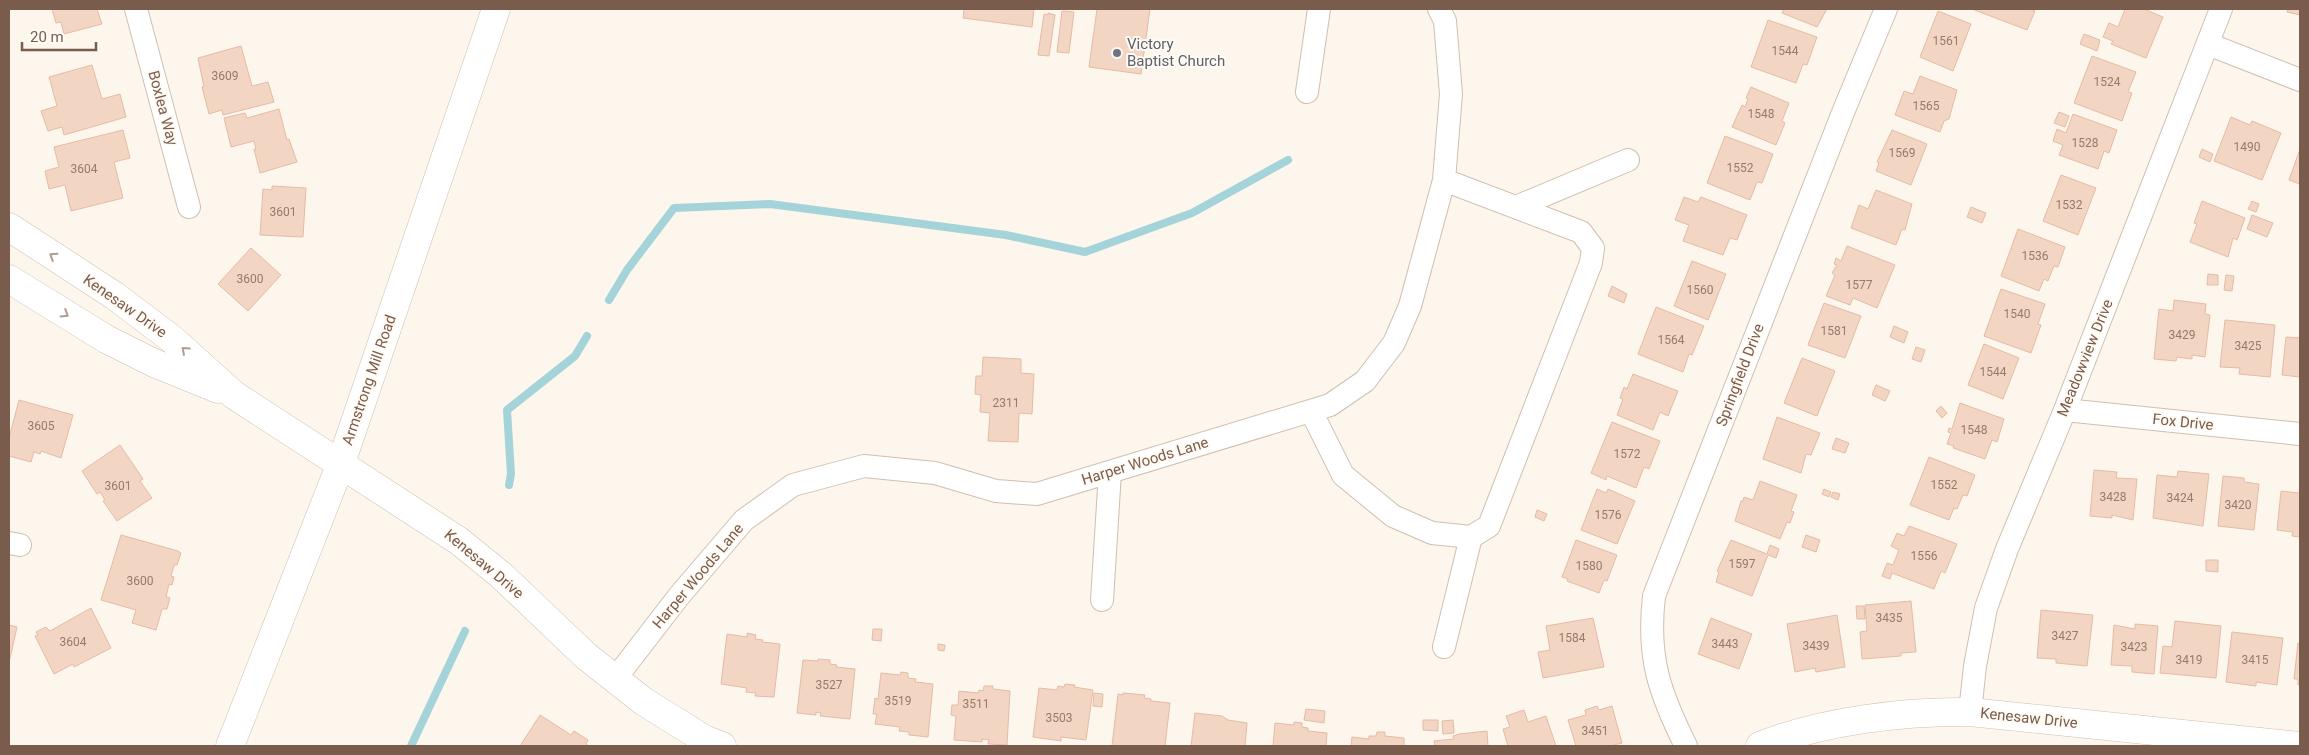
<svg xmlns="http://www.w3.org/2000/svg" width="2309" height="755" font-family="Roboto,sans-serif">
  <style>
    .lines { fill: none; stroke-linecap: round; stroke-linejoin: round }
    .stream { stroke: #a5d3da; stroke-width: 8 }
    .building { fill: #f3d5c3; stroke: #e6bba3 }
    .minor-casing { stroke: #d1beb0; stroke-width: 24 }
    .tertiary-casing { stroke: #d1beb0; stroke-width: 29 }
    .minor { stroke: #fff; stroke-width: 22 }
    .tertiary { stroke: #fff; stroke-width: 28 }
    .oneway { stroke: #af9d94 }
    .worship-dot { fill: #6b7280; stroke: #fffaf3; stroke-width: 2 }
    .labels { text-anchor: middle; stroke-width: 4; stroke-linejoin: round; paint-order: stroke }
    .number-label { font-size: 12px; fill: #987a6a }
    .worship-label { font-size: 15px; fill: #5b616d; stroke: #fffaf3; text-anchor: start }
    .street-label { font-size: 15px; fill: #7a5c4d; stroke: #fffaf3 }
  </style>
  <rect width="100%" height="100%" fill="#fdf6ec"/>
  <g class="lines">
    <path class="stream" d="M609,300L627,270L674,208L770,204L1006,235L1085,252L1192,213L1288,160
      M509,485L511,474L507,410L575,356L587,336
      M411,746L465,631"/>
  </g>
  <path class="building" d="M52,9H97L102,24L64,34L61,22L56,23Z
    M964,9H1034L1032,27L963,18Z
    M1097,9H1150L1141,74L1089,67Z
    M1784,9H1827L1817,27L1782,13Z
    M1972,9H2030L2035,11L2027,30Z
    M2125,9H2144L2163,17L2146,58L2111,44L2113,41L2103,37L2109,23L2118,27Z
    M2288,9H2300V15L2287,12Z
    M1062,11L1074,12L1069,53L1057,52Z
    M1938,11L1971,24L1953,71L1920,57Z
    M1048,13L1055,15L1049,56L1038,55L1044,14L1048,15Z
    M1768,20L1817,37L1807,65L1803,64L1796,83L1751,67Z
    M2084,34L2100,40L2097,51L2080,44Z
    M241,46L252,86L268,82L274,102L223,115L222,110L209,114L202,87H204L198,58Z
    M2092,56L2136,72L2128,92L2132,93L2122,121L2074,103Z
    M92,65L102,99L120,94L126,117L64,135L62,127L48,131L41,111L57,106L49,77Z
    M1920,76L1957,90L1949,119L1944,121L1940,132L1895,115L1904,91L1913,94Z
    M1751,87L1789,103L1782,121L1785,123L1776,145L1732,127L1742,105L1745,107L1748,99L1746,98Z
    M279,109L287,140L289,139L297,162L260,173L254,149H256L254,141L231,147L224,118L245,113L247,118Z
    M2059,112L2069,116L2065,127L2054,123Z
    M2073,114L2117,130L2109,153L2104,151L2098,169L2059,155L2063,145L2053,141L2057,129L2066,133Z
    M2231,117L2250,125L2252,121L2281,133L2262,180L2214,161Z
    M123,130L130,158L114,162L123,198L71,211L65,185L49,189L45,171L59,167L54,147Z
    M1892,130L1927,144L1911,185L1876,171L1879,163L1877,162Z
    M1725,136L1773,154L1762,183L1757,182L1750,200L1707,183Z
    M2202,149L2213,154L2210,162L2199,157Z
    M2300,149V184L2289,180Z
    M2061,175L2096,188L2078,235L2043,221Z
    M272,186L306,188L303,237L260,235L263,189L272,190Z
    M1876,190L1912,204L1905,230L1902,229L1896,245L1851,228L1859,205L1868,209Z
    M1684,197L1698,202L1701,197L1747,215L1737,240L1730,238L1723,255L1683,241L1689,225L1675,220Z
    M2202,201L2245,218L2237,240L2233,238L2228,257L2190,242L2197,224L2194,223Z
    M2252,201L2259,204L2256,212L2248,209Z
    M1971,207L1986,213L1982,223L1967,217Z
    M2252,215L2273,223L2267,237L2247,229Z
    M2018,229L2065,247L2058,267L2054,266L2048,281L2044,279L2039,291L2001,276Z
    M1847,246L1895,265L1877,308L1853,298L1850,305L1826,296L1835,275L1832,273L1837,265L1834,264L1836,258L1841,261Z
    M251,248L281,275L248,311L218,284Z
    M1692,261L1726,274L1708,320L1674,306Z
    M2208,274L2218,275V285H2207Z
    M2226,275L2234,276L2232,291L2224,290Z
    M1612,286L1627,294L1624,303L1608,296Z
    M2001,289L2045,304L2038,324L2041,325L2031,353L1984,336Z
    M2174,300L2206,304L2205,314L2210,315L2205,357L2192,355V359L2177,357L2176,361L2154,359L2159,309L2173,311Z
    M1824,303L1861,316L1845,358L1808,345Z
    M1656,307L1704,326L1692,355L1689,354L1683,372L1638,354Z
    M2225,320L2275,325L2270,377L2239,374L2240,368L2220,367Z
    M1894,326L1908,332L1904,343L1890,337Z
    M2286,337L2300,338V377L2282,375Z
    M1984,344L2019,358L2003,399L1968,385Z
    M1916,347L1925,350L1921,362L1912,359Z
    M983,357L1021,359V373L1034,374L1032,414L1019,413L1018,442L988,441L990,413L980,412L981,395L975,394L976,376H982Z
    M1802,358L1835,371L1817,416L1784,403Z
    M1633,374L1678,391L1668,416L1660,412L1653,430L1617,415L1623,399L1620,398L1624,387L1627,389Z
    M1876,385L1890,391L1885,401L1872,395Z
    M19,400L73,415L61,458L41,451L40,454L34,452L31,462L9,456V438Z
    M1960,403L2004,419L1997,442L1992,440L1985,459L1953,448L1954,446L1947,444L1951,433L1948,432L1949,428L1952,429Z
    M1941,406L1947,413L1942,418L1936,411Z
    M1777,417L1820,433L1811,455L1806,454L1801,473L1763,459Z
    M1612,422L1660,441L1649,469L1644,467L1636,488L1607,476L1606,480L1591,473Z
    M1836,438L1849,443L1845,453L1832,449Z
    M120,445L143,479L140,481L152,498L117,521L103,501L105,500L100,492L97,494L82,471Z
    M1929,457L1975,475L1967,496L1963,495L1957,509L1954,508L1949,520L1910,505Z
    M2094,470L2117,472L2116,478L2137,479L2133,520L2112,515V518L2090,516Z
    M2178,471L2209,474L2203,526L2153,518L2157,475L2177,477Z
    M2223,476L2244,478V482L2259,484L2254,530L2218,526Z
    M1760,481L1797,495L1791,511L1794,512L1790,523L1787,522L1780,539L1735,521L1741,501H1743L1744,497L1753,500Z
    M2300,484V537L2292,536L2293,532L2277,530L2281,491L2299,493Z
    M1597,489L1606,493L1608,489L1635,501L1617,544L1581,530Z
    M1824,489L1831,492L1829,497L1822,494Z
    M1833,492L1840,494L1838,500L1831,497Z
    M1537,510L1547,514L1544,521L1535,517Z
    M1909,526L1957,544L1945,573L1941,571L1934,589L1892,573L1890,579L1882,576L1887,563L1893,565L1899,550L1891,546L1897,533L1904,536Z
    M121,535L178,551L181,553L177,565H174L171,576L174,577L172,585L169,584L166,597L170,598L167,609H162L156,630L132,623L136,610L101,600Z
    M1806,535L1820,540L1816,552L1802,547Z
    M1576,540L1617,555L1607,581L1604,580L1599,593L1567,581L1568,579L1562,577Z
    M1731,540L1767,554L1770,545L1779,549L1776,558L1768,555L1752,596L1716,582L1719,572L1717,571Z
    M2206,560H2218V572L2206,571Z
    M1911,601L1916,652L1901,653V656L1862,659L1860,632L1867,631L1865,605Z
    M1856,606H1864L1865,619H1857Z
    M91,608L111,648L74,667L73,664L54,674L35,636L38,635L36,632L46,627L50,631Z
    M2041,610L2093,615L2087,666L2056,663V659L2037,658Z
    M1837,615L1845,667L1816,672L1815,668L1795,672L1787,624Z
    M1593,618L1604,667L1543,678L1538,652L1550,650L1546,626Z
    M1711,618L1752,634L1739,669L1698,654Z
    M2175,621L2221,626L2216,678L2160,673L2163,646L2172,647Z
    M2135,624L2158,626L2154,674L2132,672V666L2111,665L2114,625L2135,629Z
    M9,625L17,627L9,663Z
    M873,629H882L881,641L872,640Z
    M2232,632L2283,638L2277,685L2256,682V686L2226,682Z
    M747,633L756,635L755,639L763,640L762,642L780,644L774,697L755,696L756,693L746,692L747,688L721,684L727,634L747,637Z
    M2298,643H2300V685H2298V679H2294Z
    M938,644L945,645L944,651L938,650Z
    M818,659L830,660V664L837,665L836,667L855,669L850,719L820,716L821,713L816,712V715L797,713L803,660L818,661Z
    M901,672L908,673V678L916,679L915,682L933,684L928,737L909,735V732L899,731L900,727L875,724L877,714H873L875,698L878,699L881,673L900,675Z
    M1065,684L1075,685L1074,687L1093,690L1086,740L1061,737V741L1033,737L1039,688L1057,690L1058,686L1064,687Z
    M984,686H993V689L1010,691L1007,745L988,744L989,740L982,739V742L954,740L956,716L951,715L952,705H958L959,691L978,693L979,690L983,691Z
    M1094,693L1103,694L1102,707L1093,706Z
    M1123,693L1145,695L1144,698L1151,699V701L1170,703L1165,746H1112L1118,694L1123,695Z
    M1597,706L1599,710L1612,706L1622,743L1610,746H1576L1568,720L1586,715L1585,710Z
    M1306,709L1325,711L1324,723L1304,720Z
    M1524,710L1528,722L1546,716L1556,746H1508L1503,729L1510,727L1506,716Z
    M1195,713L1222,716L1228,720L1247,723L1245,746H1191Z
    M540,715L571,735L574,731L588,740L586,744L589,746H520Z
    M1423,720H1438V731L1423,730Z
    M1453,720L1454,733L1443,734L1442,721Z
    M1294,722L1302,723V727L1308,728V731L1327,733L1326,746H1273L1275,723L1294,725Z
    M1487,731L1488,746H1435L1434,741L1454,739L1453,736L1459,734Z
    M1377,732H1385V736L1404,738V746H1351L1352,737L1369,739V736H1376Z"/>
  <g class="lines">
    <defs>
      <path id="minor" d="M136,9L189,207
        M2208,44L2300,80
        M1307,92L1319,9
        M1516,207L1628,160
        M2065,410L2300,434
        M1311,411L1343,475L1393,516L1432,533L1471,537L1489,526L1591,263L1593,248L1581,232L1444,180
        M9,543L20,545
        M1102,600L1110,472
        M1444,647L1471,537
        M615,679L679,596L744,520L793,485L864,466L935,473L996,491L1037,494L1330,405L1365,381L1394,343L1410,306L1444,180L1451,94L1445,21L1439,9
        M1970,712L1975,666L1986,608L2007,549L2065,410L2221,9
        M1686,746C1659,692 1647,657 1654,596L1844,110L1886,9"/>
      <path id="tertiary" d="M9,227L115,296L173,340L234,395L459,541L502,576L586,656L643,701L704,739L722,746
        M9,279L106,339L154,363L218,389
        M230,746L341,463L496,9
        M1760,746C1821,721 1905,711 1970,712L2300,746"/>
    </defs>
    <use href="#minor" class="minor-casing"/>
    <use href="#tertiary" class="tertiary-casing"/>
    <use href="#minor" class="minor"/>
    <use href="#tertiary" class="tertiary"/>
  </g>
  <defs><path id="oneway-chevron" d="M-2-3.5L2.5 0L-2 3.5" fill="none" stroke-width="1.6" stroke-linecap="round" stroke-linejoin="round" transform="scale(1.25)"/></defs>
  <g class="oneway">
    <use href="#oneway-chevron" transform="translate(53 256) rotate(-147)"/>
    <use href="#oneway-chevron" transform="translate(65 314) rotate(32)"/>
    <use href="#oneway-chevron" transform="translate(185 350) rotate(-138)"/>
  </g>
  <circle class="worship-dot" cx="1117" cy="53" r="5"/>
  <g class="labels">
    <g class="number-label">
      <text x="1946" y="45">1561</text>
      <text x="1785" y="55">1544</text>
      <text x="225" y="80">3609</text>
      <text x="2107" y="86">1524</text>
      <text x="1926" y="110">1565</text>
      <text x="1761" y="118">1548</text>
      <text x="2085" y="147">1528</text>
      <text x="2247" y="151">1490</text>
      <text x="1902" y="157">1569</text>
      <text x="1740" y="172">1552</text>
      <text x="84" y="173">3604</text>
      <text x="2069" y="209">1532</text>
      <text x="283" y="216">3601</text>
      <text x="2035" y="260">1536</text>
      <text x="250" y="283">3600</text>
      <text x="1859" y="289">1577</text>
      <text x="1700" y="294">1560</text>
      <text x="2017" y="318">1540</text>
      <text x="1834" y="335">1581</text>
      <text x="2182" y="339">3429</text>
      <text x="1671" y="344">1564</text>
      <text x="2248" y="350">3425</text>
      <text x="1993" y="376">1544</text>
      <text x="1006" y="407">2311</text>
      <text x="41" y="430">3605</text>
      <text x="1974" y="434">1548</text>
      <text x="1627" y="458">1572</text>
      <text x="1944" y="489">1552</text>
      <text x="118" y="490">3601</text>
      <text x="2113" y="501">3428</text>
      <text x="2180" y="502">3424</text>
      <text x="2238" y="509">3420</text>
      <text x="1608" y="519">1576</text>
      <text x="1924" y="560">1556</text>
      <text x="1742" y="568">1597</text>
      <text x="1589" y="570">1580</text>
      <text x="140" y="585">3600</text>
      <text x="1889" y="622">3435</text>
      <text x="2065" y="640">3427</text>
      <text x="1572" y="642">1584</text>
      <text x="73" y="646">3604</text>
      <text x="1725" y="648">3443</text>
      <text x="1816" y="650">3439</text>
      <text x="2134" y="651">3423</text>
      <text x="2189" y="664">3419</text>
      <text x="2255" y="664">3415</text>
      <text x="829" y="689">3527</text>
      <text x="898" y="705">3519</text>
      <text x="976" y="708">3511</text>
      <text x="1059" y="722">3503</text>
      <text x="1595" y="735">3451</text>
    </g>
    <g class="worship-label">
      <text x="1127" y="49">Victory<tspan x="1127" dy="17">Baptist Church</tspan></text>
    </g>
    <g class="street-label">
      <text transform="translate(163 108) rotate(75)" y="5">Boxlea Way</text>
      <text transform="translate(125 306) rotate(35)" y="5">Kenesaw Drive</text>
      <text transform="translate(2085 358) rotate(-68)" y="5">Meadowview Drive</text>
      <text transform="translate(1740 375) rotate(-69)" y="5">Springfield Drive</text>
      <text transform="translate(369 380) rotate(-71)" y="5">Armstrong Mill Road</text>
      <text transform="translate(2183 422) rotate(6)" y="5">Fox Drive</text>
      <text transform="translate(1145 461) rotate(-17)" y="5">Harper Woods Lane</text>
      <text transform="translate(484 564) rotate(40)" y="5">Kenesaw Drive</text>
      <text transform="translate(698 576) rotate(-50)" y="5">Harper Woods Lane</text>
      <text transform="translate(2029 718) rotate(6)" y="5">Kenesaw Drive</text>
    </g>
  </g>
  <rect width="2309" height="755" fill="none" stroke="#7a5c4d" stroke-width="20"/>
  <path d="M22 42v8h74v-8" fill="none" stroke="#7a5c4d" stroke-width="2.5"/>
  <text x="30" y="42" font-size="15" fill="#7a5c4d" stroke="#fffaf3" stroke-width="4" paint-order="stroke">20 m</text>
</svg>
